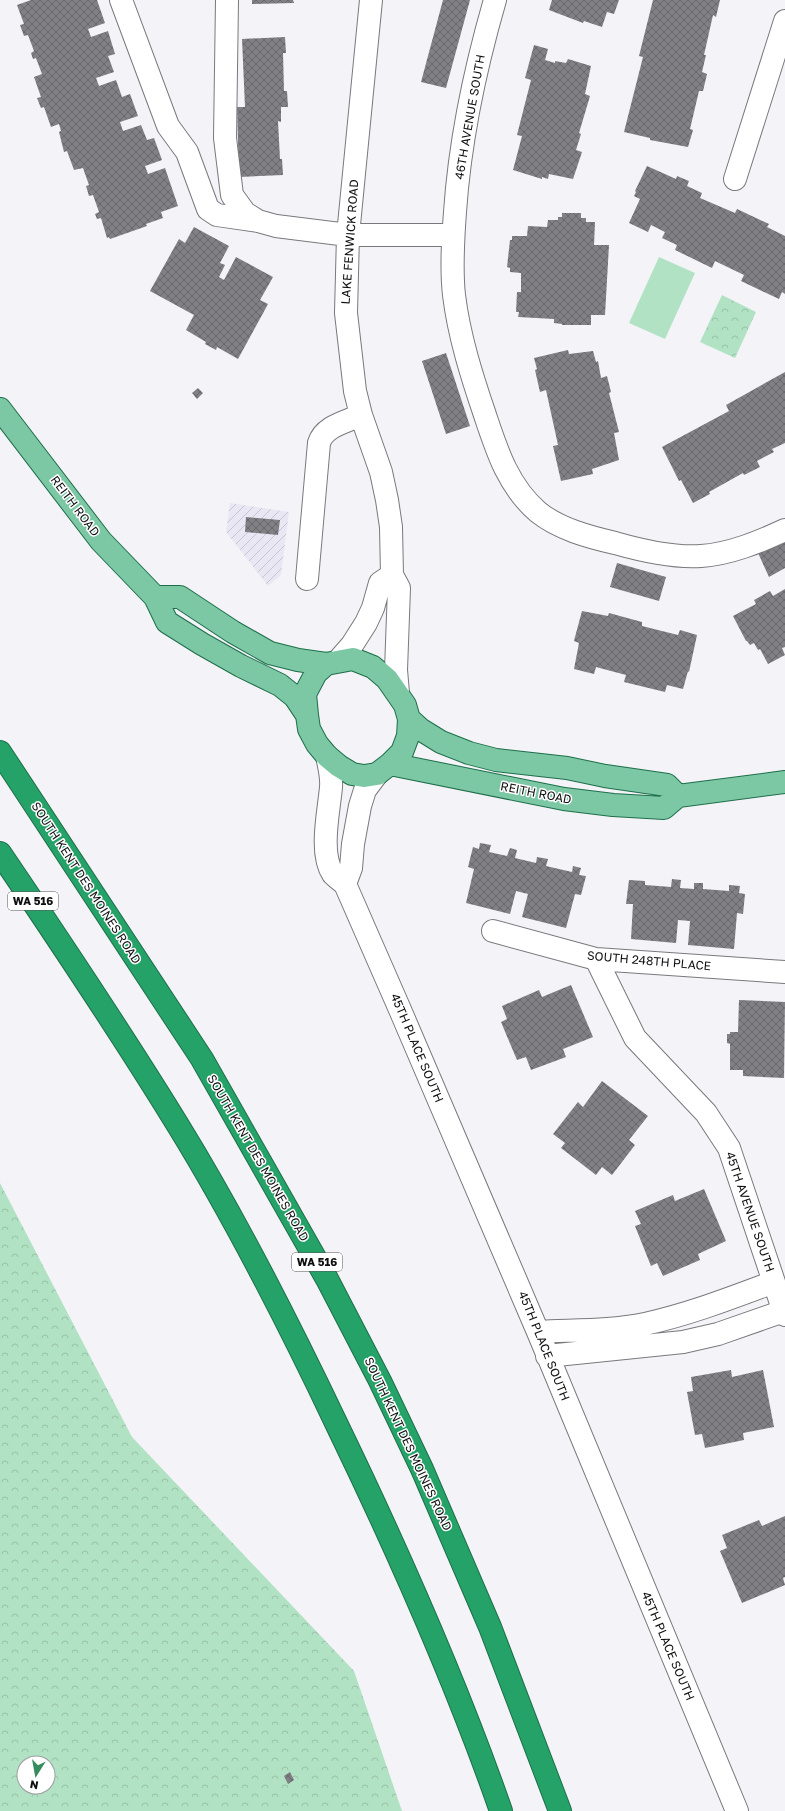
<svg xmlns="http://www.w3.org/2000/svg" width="785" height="1811" font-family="'Golos Text',sans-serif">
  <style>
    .industrial { fill: url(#industrial-furrows) }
    .grass { fill: #b2e2c4 }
    .forest { fill: url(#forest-crowns); fill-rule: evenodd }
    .building { fill: url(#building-cross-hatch) }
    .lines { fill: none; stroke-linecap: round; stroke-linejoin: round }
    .minor-casing { stroke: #79797d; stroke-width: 24 }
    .major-casing { stroke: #1d6f4a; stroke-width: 24 }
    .highway-casing { stroke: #1d6f4a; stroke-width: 24 }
    .minor { stroke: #fff; stroke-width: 22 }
    .major { stroke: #7cc7a4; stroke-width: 22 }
    .highway { stroke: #25a268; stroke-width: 22 }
    .labels { text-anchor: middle; stroke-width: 3; stroke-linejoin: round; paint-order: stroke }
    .shield { fill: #fff; stroke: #575758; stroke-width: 1 }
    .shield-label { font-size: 11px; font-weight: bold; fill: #0f0f11 }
    .street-label { font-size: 12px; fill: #0f0f11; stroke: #fff }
  </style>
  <defs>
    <pattern id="industrial-furrows" width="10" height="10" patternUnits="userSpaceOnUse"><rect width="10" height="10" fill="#e9e7f3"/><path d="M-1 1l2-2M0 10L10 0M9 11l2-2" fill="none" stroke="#c7c5cf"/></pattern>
    <pattern id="forest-crowns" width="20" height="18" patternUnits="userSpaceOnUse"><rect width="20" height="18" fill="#b2e2c4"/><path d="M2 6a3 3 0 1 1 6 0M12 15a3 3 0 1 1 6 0" fill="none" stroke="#98c1a7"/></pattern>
    <pattern id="building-cross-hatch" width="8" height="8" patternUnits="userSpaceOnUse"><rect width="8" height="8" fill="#818085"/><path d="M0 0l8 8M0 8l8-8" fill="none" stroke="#68676b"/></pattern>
  </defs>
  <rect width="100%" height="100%" fill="#f4f3f8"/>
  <path class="industrial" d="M230,503L289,512L281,575L268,586L226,532Z"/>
  <path class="grass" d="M659,257L695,273L665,339L629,323Z"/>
  <path class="forest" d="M722,295L756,312L735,358L700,342Z
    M0,1183L132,1437L354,1671L402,1811H0ZM24,1763H48V1787H24Z"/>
  <path class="building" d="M31,0H97L105,23L88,29L91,37L108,31L115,54L108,56L114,72L96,78L99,86L116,80L122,97L130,94L138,116L120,122L123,131L141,125L147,140L154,138L162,160L145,166L148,174L165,168L178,206L161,212L163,218L146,224L147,226L110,239L109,237L107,238L101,218L97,219L95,214L99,212L93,195L89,196L86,186L89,185L83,168L74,170L67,151L64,152L59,132L61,131L59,124L51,127L44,107L41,108L37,98L41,97L34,77L42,74L36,58L33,59L31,53L34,51L28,35L24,36L20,25L24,24L17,5Z
    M252,0H293L294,3L252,4Z
    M443,0H470L446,88L421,82Z
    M552,0H619L614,14L607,12L602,27L584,21L583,23L549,10Z
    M653,0H720L716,17L713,15L704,55H706L702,72L707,74L703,91H699L690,129L693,130L688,147L650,140V138L624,132L643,57L639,56Z
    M285,37L286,53H283L284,91H287L288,107H281V122L278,121L280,159H282L283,175L239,177L237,107H245L242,39Z
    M534,45L548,49L545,60L555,63V61L566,63L568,59L591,66L585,94L590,96L579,133L581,134L576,150L582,152L573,179L549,174L548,179L542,177V179L513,170L522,136L517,135L531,80L525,78Z
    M647,166L676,179L677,176L689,181L687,186L702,193L700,198L735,213L737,209L769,224L767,227L785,236V294L782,292L779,299L741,281L744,275L715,261L712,268L675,250L677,245L662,238L665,232L651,225L648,232L629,223L640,199L634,196L636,192L635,191Z
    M562,213H581V218H586V222H595L594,245H609L605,315H591V325H562V324L554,323V319L518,317L519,312H516L517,292H521V273L510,272V268L507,267L510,240H512V236H527L528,226L547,227L548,220H558V217H562Z
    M194,227L229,246L220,263L225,265L219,277L224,280L236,257L273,277L260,300L268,304L238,359L217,347L216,350L205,344L206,342L186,330L194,315L150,291L179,239L185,243Z
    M568,350L569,354L593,351L596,362L598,361L601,378L607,376L611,392L609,393L619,432L614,433L619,460L592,469L593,474L561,481L553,446L558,445L546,390L540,392L535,370L537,369L534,358Z
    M446,353L470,426L446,434L422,361Z
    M785,372V443L772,449L774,452L757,461L760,467L744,475L743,473L709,492L710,494L693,503L681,480L679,481L662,447L729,411L726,405Z
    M198,388L203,393L197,399L192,393Z
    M246,517L280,520L278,535L245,532Z
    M785,540V568L769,577L758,553Z
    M617,563L666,577L659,601L610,587Z
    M785,589V647L782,648L785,655L768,664L760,649L758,650L754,643L750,645L747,641H746L733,616L756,604L754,600L770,591L773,596Z
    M582,611L608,616L609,613L642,622V626L678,635L680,630L697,635L689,672L688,671L683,689L667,685L665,692L624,682L626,675L596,667L594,674L574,669L579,643L574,641L575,637Z
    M480,843L491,845L489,852L507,856L510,848L517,850L515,858L536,863L537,857L548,859L546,866L572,872L573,866L581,868L579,875L586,876L581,895L575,894L566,928L522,917L528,894L516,891L510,914L466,903L474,869L468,867L473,847L479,849Z
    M672,879L681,880L680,888L694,889V883H703V889L729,891V885L740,886L739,893L745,894L743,914L737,913L734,949L688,945L690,921L678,920L676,943L631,939L633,904H626L629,880L645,881V885L671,887Z
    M571,985L593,1037L563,1049L566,1057L531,1070L526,1057L517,1060L501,1022L507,1019L502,1006L539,990L542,997Z
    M739,1000L785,1002L784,1078L743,1076V1070H730V1044L727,1043V1034H730V1032H738Z
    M602,1081L648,1116L629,1140L635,1145L612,1175L602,1167L596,1175L561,1148L565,1143L553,1134L578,1102L583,1107Z
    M704,1189L726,1241L698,1254L700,1260L663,1276L657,1263L651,1266L635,1226L641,1224L635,1211L673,1195L675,1201Z
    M731,1370L732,1377L763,1370L774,1427L743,1433L744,1440L705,1448L702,1434L695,1435L687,1392L693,1391L691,1377Z
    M785,1516V1577L783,1578L785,1585L742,1603L720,1551L727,1548L722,1535L759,1520L762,1526Z
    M290,1772L294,1780L288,1784L284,1776Z"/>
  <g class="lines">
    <defs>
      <path id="minor" d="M121,0L168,126L187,152L208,209L217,215L258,221L276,226L348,235H453
        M227,0L225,138L232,195L245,213L258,221
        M371,0L348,235L346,313L355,391L361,415L381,472L387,500L391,527L392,575L399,588L396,670L398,693
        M495,0C475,69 460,139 455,212C453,239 451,268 454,295C459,336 472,377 485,415C497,451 508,486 538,512C559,529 589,537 615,543C643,551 673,558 701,556C730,554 759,542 785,530
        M735,179L785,21
        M307,579L319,443C324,426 346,422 361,415
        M338,661L352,645L366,623L373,608L380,583L392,575
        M327,756C329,766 332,777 331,787C329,811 319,853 333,874C336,877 341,881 345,884L401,1012L538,1332L737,1811
        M345,884L351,868L353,844L360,806L365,790L377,774
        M493,931L596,959L785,972
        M596,959L635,1038L706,1113L729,1148L785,1315
        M538,1332C574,1330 611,1331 645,1324C690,1314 731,1298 774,1282
        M547,1356L683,1342L718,1334L784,1311"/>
      <path id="major" d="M0,409L101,541L155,597L167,622L202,644L241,666L280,685L295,697L307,715
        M155,597H180L233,632L270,653L298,660L326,664
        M353,659L373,667L387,679L405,705L409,719L408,736L402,752L390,764L377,774L364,776L352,774L339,766L327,756L317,744L309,729L307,715L305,694L316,673L326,664Z
        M409,719L420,729L441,742L469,753L496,760L567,768L605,776L667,785L678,796
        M390,764L564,799L613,805L664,808L678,796L785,782"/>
      <path id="highway" d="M0,752L202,1059L327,1279L380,1381L422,1469L490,1627L560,1811
        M0,853C61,943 122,1034 179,1127C238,1223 289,1324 337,1425C398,1551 455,1679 501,1811"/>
    </defs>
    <use href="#minor" class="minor-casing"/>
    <use href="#major" class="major-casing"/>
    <use href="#highway" class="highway-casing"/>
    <use href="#minor" class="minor"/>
    <use href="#major" class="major"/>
    <use href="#highway" class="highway"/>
  </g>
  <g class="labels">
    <g class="shield">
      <rect x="8" y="892" width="50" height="18" rx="3"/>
      <rect x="292" y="1253" width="50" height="18" rx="3"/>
    </g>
    <g class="shield-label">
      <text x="33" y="905">WA 516</text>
      <text x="317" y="1266">WA 516</text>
    </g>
    <g class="street-label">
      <text transform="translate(470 117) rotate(-80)" y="4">46TH AVENUE SOUTH</text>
      <text transform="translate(350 242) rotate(-86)" y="4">LAKE FENWICK ROAD</text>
      <text transform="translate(75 506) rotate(53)" y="4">REITH ROAD</text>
      <text transform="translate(536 793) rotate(11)" y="4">REITH ROAD</text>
      <text transform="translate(86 883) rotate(57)" y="4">SOUTH KENT DES MOINES ROAD</text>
      <text transform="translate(649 961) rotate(5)" y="4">SOUTH 248TH PLACE</text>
      <text transform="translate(417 1048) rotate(67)" y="4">45TH PLACE SOUTH</text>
      <text transform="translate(258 1158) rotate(60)" y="4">SOUTH KENT DES MOINES ROAD</text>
      <text transform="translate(750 1212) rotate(71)" y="4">45TH AVENUE SOUTH</text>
      <text transform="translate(544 1346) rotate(68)" y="4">45TH PLACE SOUTH</text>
      <text transform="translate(408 1444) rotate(65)" y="4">SOUTH KENT DES MOINES ROAD</text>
      <text transform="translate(668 1646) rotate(67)" y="4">45TH PLACE SOUTH</text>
    </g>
  </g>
  <g transform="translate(36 1775) rotate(191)"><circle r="19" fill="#ffffff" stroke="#9f9fa0"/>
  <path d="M0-3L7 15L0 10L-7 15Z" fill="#368b5f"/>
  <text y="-6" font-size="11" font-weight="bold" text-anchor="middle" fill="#0f0f11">N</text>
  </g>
</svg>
